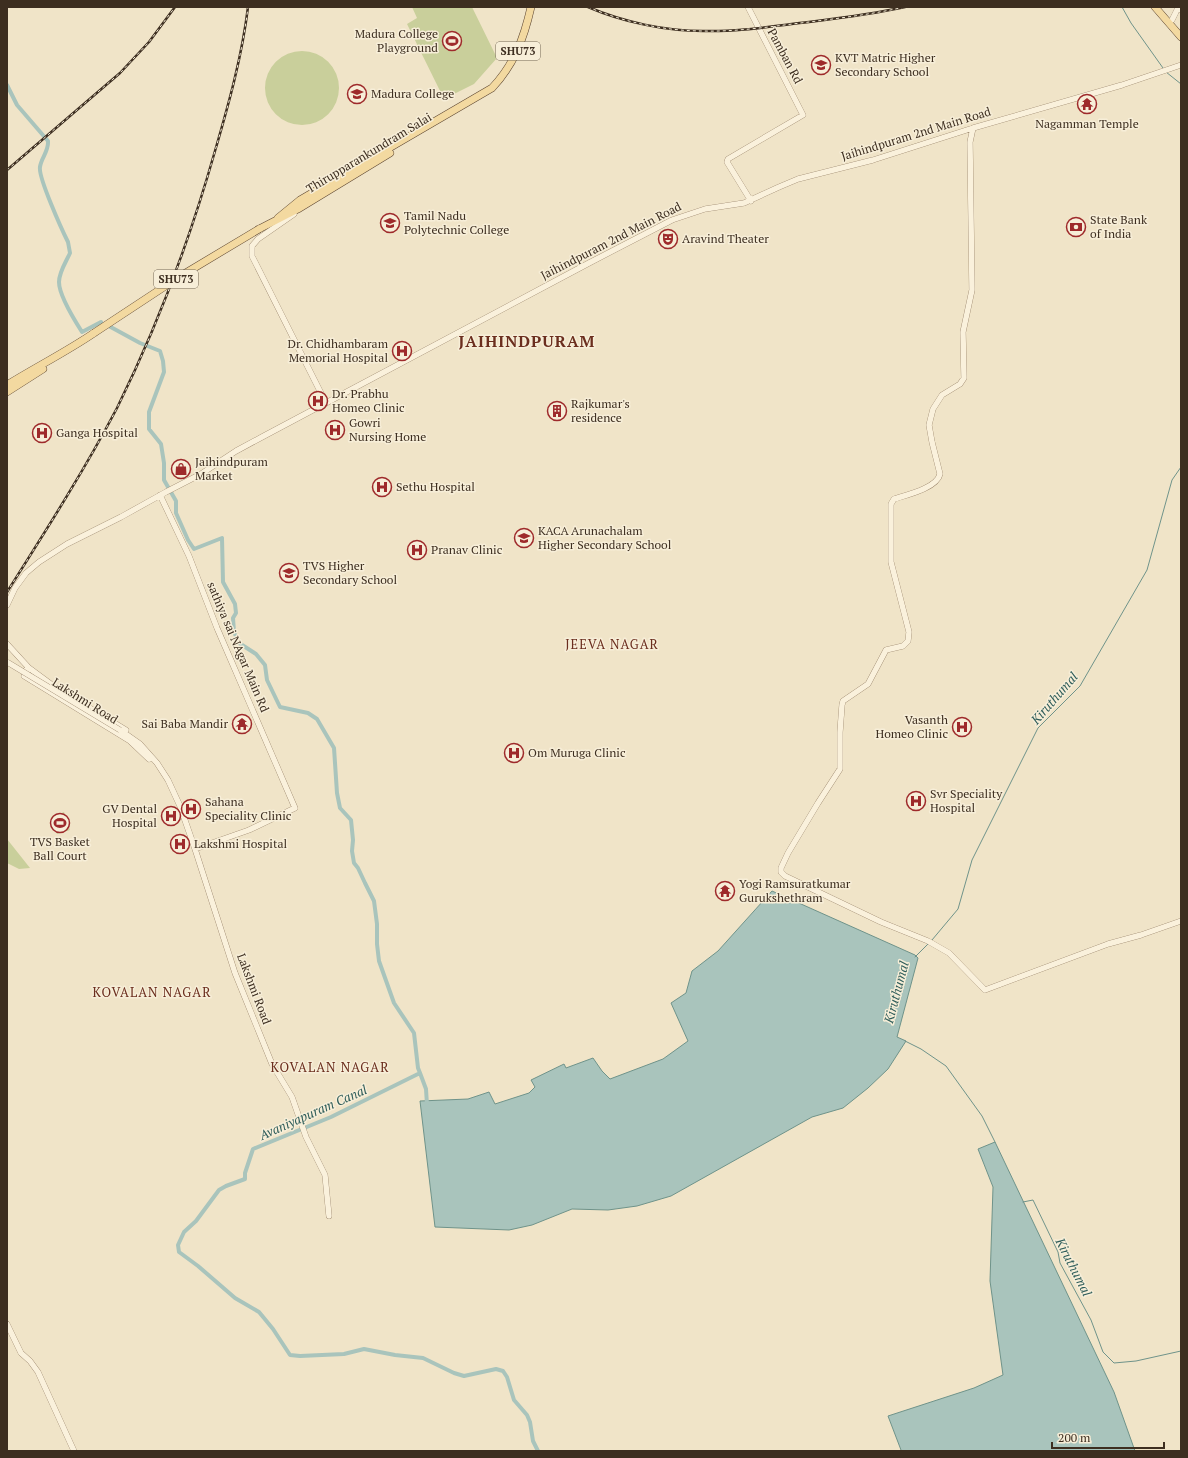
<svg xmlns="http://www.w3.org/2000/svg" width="1188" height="1458" font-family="'PT Serif',serif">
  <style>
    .green { fill: #c9cf9b }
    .water { fill: #a9c4bc; stroke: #6f938a }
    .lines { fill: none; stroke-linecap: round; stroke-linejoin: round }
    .stream { stroke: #6f938a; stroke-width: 1 }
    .canal { stroke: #a9c4bc; stroke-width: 4 }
    .tertiary-casing { stroke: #8d765c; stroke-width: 6 }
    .primary-casing { stroke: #5b4430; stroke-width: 8 }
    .tertiary { stroke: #faf1dc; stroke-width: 5.5 }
    .primary { stroke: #f3d9a0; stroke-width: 7 }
    .rail-casing { stroke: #3d2e20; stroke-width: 2.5 }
    .rail { stroke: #f7eed8; stroke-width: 1; stroke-dasharray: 3; stroke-linecap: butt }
    .tertiary-bridge-casing { stroke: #8d765c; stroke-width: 6; stroke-linecap: butt }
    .primary-bridge-casing { stroke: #5b4430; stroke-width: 8; stroke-linecap: butt }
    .tertiary-bridge { stroke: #faf1dc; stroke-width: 5.5 }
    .primary-bridge { stroke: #f3d9a0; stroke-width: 7 }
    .labels { text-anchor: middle; stroke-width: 3; stroke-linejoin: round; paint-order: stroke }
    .shield { fill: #f7eed8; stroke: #756857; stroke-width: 1 }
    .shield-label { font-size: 11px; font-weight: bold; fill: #3d2e20 }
    .poi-label { font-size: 12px; fill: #3d2e20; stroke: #f7eed8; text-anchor: start }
    .street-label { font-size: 12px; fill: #3d2e20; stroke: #f7eed8 }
    .neighbourhood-label { font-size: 13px; letter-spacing: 1px; fill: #6b2e1e; stroke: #f7eed8 }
    .water-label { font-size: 13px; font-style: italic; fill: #2f5d5a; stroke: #f7eed8 }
    .district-label { font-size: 16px; font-weight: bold; letter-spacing: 1px; fill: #6b2e1e; stroke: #f7eed8 }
  </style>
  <rect width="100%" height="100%" fill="#f0e4c8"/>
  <path class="green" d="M412,7H472L497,58L474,84L444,99L407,24L417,18Z
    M265 88a37 37 0 1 1 74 0a37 37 0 1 1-74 0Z
    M64,812L70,830L57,834L51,817Z
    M7,839L30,868L19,869L7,863Z"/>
  <path class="water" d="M772,891L915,955L918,958L897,1037L906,1041L888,1069L868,1088L843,1108L812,1117L671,1196L637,1206L608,1210L572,1209L532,1225L509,1230L435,1227L420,1101L468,1099L489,1092L495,1104L529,1093L535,1087L531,1080L564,1064L566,1068L593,1058L602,1071L610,1079L663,1059L688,1041L671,1003L686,993L692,971L718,951Z
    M995,1142L1114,1392L1135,1451H901V1450L888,1416L974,1388L1003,1375L990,1281L993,1187L978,1149Z"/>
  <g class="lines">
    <path class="stream" d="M1122,7L1131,23L1163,68
      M1166,72L1181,84
      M932,940L958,909L972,860L1038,728L1080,686L1147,570L1172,480L1181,467
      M915,957L928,944
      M905,1041L921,1049L946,1066L982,1116L995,1142
      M1023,1202L1033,1200L1058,1252L1060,1263L1091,1320L1103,1352L1114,1363L1136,1361L1181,1351"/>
    <path class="canal" d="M7,85L17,105L48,141C49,151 41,158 40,167C38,177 62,230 68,242L70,253C66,262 59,272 59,282C59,295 75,321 82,332L101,322
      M107,325L140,343L160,351L163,361L164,372L149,412V429L161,444L164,463V480L176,501V513L188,540L194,549L222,538L223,582L235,604L236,613L233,618L234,632L239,643L256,654L265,665L267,680L280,707L308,713L317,719L334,748L337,793L340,808L351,820L353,840L352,851L354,863L358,868L365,883L374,901L377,924V944L379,961L394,1003L414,1033L418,1068L420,1073L331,1117L253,1149L245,1173V1179L226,1186L219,1190L196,1221L184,1232L178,1245L179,1252L198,1266L235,1298L259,1312L273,1329L290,1355L300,1356L344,1354L364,1349L395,1355L423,1358L454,1373L464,1376L496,1369L503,1371L507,1377L514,1400L527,1415L530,1422L533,1441L538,1451
      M420,1073L426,1089L427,1105"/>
    <defs>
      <path id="tertiary" d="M748,7L803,115L728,159L727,162L751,201
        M1172,20L1177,10L1181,9
        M973,128L970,142L972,290L963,332L964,378L960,384L942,395L933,409L929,425L932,442L940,474C937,488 907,495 894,499L891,504V562L909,632L908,641L903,646L886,650L868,684L843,701L842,705L840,732V769L818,803L788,853L781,868V872L785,876L881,922L928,941L949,953L985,990L1108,944L1141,935L1181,921
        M294,214L258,239L252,246V256L326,403
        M160,495L189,556L217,628L295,808L249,830L195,849
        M7,605L15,588L26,573L39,562L67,544L121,517L166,492L201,474L236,451L262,437L589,263L672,220L705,209L744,203L779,187L798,179L873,160L973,128L1122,85L1181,65
        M7,644L29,668L52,685L126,730
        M26,670L24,676L130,741L149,759
        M120,730L140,744L157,763L168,780L180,806L195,849L235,973L272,1064L292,1097L306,1137L325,1175L329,1216
        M7,1324L21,1353L30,1361L38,1372L74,1451"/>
      <path id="primary" d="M1155,7L1181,37
        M278,218L300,200L492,88C514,65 524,38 531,7
        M259,229L298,209L390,153
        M7,385C36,367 66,352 94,333
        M7,392L43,369"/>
    </defs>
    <use href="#tertiary" class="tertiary-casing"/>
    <use href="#primary" class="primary-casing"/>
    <use href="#tertiary" class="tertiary"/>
    <use href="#primary" class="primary"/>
    <defs>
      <path id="rail" d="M588,7C623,22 665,31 703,31C738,32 774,26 809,22C841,18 873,14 905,7
        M7,170L120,73L149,42L175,7
        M7,592C45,532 84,471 117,408C158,325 190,239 215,151C229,103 242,56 248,7"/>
    </defs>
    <use href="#rail" class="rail-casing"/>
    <use href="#rail" class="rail"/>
    <defs>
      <path id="tertiary-bridge" d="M7,662L120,730"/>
      <path id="primary-bridge" d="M94,333L179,277L259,229"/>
    </defs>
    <use href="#tertiary-bridge" class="tertiary-bridge-casing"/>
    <use href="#primary-bridge" class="primary-bridge-casing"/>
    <use href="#tertiary-bridge" class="tertiary-bridge"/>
    <use href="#primary-bridge" class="primary-bridge"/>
  </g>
  <defs>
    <symbol id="stadium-ring" viewBox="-11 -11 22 22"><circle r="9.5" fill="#f7eed8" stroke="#9e2a2b" stroke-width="1.5"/><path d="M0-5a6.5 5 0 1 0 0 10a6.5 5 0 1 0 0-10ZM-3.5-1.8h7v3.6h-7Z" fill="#9e2a2b"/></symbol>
    <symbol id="school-ring" viewBox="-11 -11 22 22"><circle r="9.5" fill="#f7eed8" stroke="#9e2a2b" stroke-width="1.5"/><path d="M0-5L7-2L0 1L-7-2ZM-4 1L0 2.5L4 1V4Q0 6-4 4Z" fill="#9e2a2b"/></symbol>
    <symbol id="university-ring" viewBox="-11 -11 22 22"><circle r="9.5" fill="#f7eed8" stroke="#9e2a2b" stroke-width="1.5"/><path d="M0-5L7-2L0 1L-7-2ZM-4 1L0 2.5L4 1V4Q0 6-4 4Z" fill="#9e2a2b"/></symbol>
    <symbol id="temple-ring" viewBox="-11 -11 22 22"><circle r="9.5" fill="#f7eed8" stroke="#9e2a2b" stroke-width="1.5"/><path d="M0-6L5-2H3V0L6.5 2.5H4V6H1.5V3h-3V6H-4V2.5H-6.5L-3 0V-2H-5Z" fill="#9e2a2b"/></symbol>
    <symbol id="bank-ring" viewBox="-11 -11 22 22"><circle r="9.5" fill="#f7eed8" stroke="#9e2a2b" stroke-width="1.5"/><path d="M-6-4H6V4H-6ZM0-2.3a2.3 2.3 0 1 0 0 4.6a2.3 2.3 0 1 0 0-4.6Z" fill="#9e2a2b"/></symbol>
    <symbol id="theatre-ring" viewBox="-11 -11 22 22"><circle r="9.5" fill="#f7eed8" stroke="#9e2a2b" stroke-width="1.5"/><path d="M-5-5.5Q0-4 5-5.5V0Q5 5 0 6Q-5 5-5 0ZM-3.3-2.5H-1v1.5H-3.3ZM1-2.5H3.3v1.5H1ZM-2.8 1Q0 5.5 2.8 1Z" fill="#9e2a2b"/></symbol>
    <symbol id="hospital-ring" viewBox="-11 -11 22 22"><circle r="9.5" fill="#f7eed8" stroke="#9e2a2b" stroke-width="1.5"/><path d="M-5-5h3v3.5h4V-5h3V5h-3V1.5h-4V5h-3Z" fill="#9e2a2b"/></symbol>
    <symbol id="building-ring" viewBox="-11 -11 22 22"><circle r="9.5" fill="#f7eed8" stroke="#9e2a2b" stroke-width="1.5"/><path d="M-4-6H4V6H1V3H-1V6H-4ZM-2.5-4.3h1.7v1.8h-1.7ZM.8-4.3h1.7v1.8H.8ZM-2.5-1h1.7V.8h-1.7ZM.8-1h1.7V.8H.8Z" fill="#9e2a2b"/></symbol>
    <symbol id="shop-ring" viewBox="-11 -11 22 22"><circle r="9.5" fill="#f7eed8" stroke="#9e2a2b" stroke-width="1.5"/><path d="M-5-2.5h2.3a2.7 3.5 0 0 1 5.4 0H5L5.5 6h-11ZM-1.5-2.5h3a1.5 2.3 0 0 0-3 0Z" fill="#9e2a2b"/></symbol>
  </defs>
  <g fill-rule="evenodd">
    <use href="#stadium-ring" x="441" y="30" width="22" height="22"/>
    <use href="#school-ring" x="810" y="54" width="22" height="22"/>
    <use href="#university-ring" x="346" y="83" width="22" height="22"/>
    <use href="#temple-ring" x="1076" y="93" width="22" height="22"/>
    <use href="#university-ring" x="379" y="212" width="22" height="22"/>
    <use href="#bank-ring" x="1065" y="216" width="22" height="22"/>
    <use href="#theatre-ring" x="657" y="228" width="22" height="22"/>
    <use href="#hospital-ring" x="391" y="340" width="22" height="22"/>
    <use href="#hospital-ring" x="307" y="390" width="22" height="22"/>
    <use href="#building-ring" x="546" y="400" width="22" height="22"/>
    <use href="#hospital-ring" x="324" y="419" width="22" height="22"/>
    <use href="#hospital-ring" x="31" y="422" width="22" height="22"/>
    <use href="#shop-ring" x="170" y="458" width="22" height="22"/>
    <use href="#hospital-ring" x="371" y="476" width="22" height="22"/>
    <use href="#school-ring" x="513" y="527" width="22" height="22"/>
    <use href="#hospital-ring" x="406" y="539" width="22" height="22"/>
    <use href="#school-ring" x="278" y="562" width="22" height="22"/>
    <use href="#temple-ring" x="231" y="713" width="22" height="22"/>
    <use href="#hospital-ring" x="951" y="716" width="22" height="22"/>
    <use href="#hospital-ring" x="503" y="742" width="22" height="22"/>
    <use href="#hospital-ring" x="905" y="790" width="22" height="22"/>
    <use href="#hospital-ring" x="180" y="798" width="22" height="22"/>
    <use href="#hospital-ring" x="160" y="805" width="22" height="22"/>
    <use href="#stadium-ring" x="49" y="812" width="22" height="22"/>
    <use href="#hospital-ring" x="169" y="833" width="22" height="22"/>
    <use href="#temple-ring" x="714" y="880" width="22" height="22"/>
  </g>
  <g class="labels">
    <g class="shield">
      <rect x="496" y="42" width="44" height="18" rx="3"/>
      <rect x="154" y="270" width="44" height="18" rx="3"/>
    </g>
    <g class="shield-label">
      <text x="518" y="55">SHU73</text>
      <text x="176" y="283">SHU73</text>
    </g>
    <g class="poi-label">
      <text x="438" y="38" text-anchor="end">Madura College<tspan x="438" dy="14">Playground</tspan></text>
      <text x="835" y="62">KVT Matric Higher<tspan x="835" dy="14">Secondary School</tspan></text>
      <text x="371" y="98">Madura College</text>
      <text x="1087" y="128" text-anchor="middle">Nagamman Temple</text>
      <text x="404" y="220">Tamil Nadu<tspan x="404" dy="14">Polytechnic College</tspan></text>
      <text x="1090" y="224">State Bank<tspan x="1090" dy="14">of India</tspan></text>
      <text x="682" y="243">Aravind Theater</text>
      <text x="388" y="348" text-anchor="end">Dr. Chidhambaram<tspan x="388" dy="14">Memorial Hospital</tspan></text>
      <text x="332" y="398">Dr. Prabhu<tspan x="332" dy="14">Homeo Clinic</tspan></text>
      <text x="571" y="408">Rajkumar's<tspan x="571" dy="14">residence</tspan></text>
      <text x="349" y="427">Gowri<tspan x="349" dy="14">Nursing Home</tspan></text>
      <text x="56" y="437">Ganga Hospital</text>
      <text x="195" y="466">Jaihindpuram<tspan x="195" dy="14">Market</tspan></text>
      <text x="396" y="491">Sethu Hospital</text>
      <text x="538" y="535">KACA Arunachalam<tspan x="538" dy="14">Higher Secondary School</tspan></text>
      <text x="431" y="554">Pranav Clinic</text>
      <text x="303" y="570">TVS Higher<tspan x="303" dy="14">Secondary School</tspan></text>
      <text x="948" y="724" text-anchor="end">Vasanth<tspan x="948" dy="14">Homeo Clinic</tspan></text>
      <text x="228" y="728" text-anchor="end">Sai Baba Mandir</text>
      <text x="528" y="757">Om Muruga Clinic</text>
      <text x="930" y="798">Svr Speciality<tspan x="930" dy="14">Hospital</tspan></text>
      <text x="205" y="806">Sahana<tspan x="205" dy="14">Speciality Clinic</tspan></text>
      <text x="157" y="813" text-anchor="end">GV Dental<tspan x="157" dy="14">Hospital</tspan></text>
      <text x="60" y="846" text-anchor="middle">TVS Basket<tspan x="60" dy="14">Ball Court</tspan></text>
      <text x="194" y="848">Lakshmi Hospital</text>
      <text x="739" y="888">Yogi Ramsuratkumar<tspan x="739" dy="14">Gurukshethram</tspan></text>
    </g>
    <g class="street-label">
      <text transform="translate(785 56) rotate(62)" y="4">Pamban Rd</text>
      <text transform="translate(916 134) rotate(-17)" y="4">Jaihindpuram 2nd Main Road</text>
      <text transform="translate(369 153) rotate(-31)" y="4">Thirupparankundram Salai</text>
      <text transform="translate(611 241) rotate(-27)" y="4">Jaihindpuram 2nd Main Road</text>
      <text transform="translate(238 647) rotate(67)" y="4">sathiya sai NAgar Main Rd</text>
      <text transform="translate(85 701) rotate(32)" y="4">Lakshmi Road</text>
      <text transform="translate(254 989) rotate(69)" y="4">Lakshmi Road</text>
    </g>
    <g class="neighbourhood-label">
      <text x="612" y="649">JEEVA NAGAR</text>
      <text x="152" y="997">KOVALAN NAGAR</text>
      <text x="330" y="1072">KOVALAN NAGAR</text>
    </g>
    <g class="water-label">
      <text transform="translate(1054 698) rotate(-49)" y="5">Kiruthumal</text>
      <text transform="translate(896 992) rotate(-75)" y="5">Kiruthumal</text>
      <text transform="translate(313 1112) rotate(-24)" y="5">Avaniyapuram Canal</text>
      <text transform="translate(1074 1267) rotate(63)" y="5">Kiruthumal</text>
    </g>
    <g class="district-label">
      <text x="527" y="347">JAIHINDPURAM</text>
    </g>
  </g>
  <rect width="1188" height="1458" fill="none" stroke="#3d2e20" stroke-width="16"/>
  <path d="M1052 1442v6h112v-6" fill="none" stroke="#3d2e20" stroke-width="2"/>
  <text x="1058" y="1442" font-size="12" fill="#3d2e20" stroke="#f7eed8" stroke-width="3" paint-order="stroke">200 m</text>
</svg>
